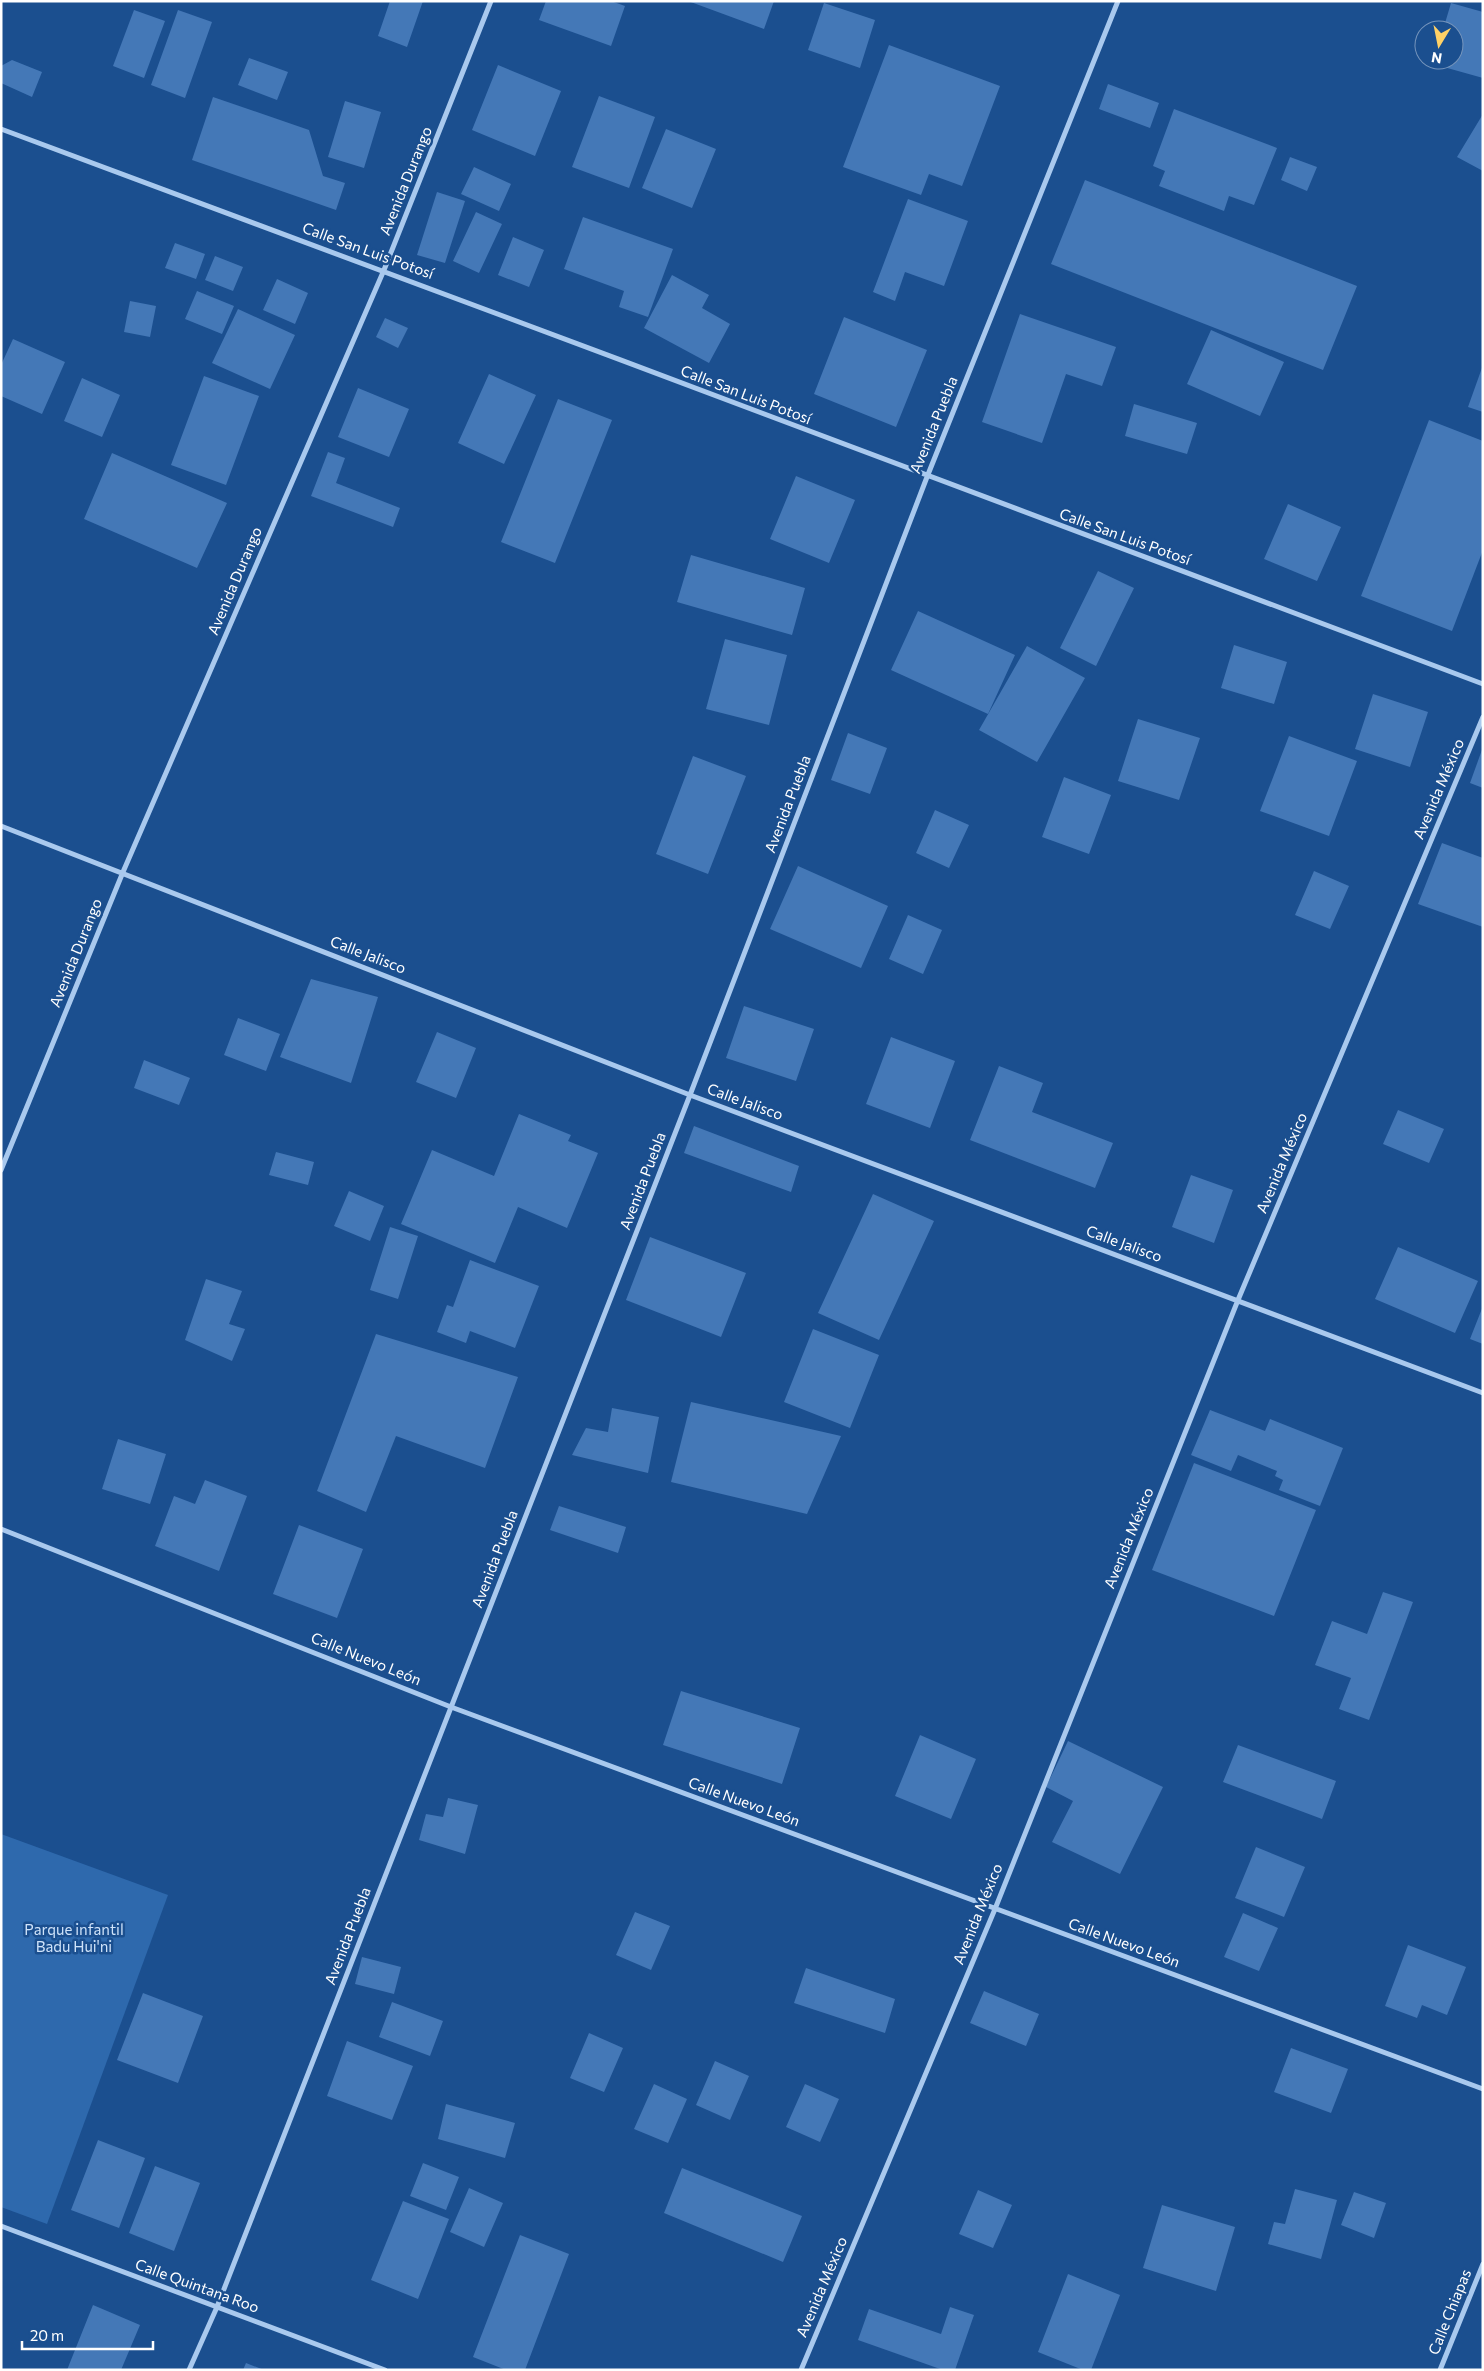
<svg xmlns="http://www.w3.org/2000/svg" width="1484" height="2371" font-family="Commissioner,sans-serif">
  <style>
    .green { fill: #2e69ad }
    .building { fill: #4478b7 }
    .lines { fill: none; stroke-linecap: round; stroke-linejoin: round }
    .street { stroke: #a9c9ee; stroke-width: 5 }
    .labels { text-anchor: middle; stroke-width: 5; stroke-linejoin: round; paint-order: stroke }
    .street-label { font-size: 15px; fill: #fff; stroke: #1b4f8f }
    .park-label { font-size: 15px; fill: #cfe3fa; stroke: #1b4f8f }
  </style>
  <rect width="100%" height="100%" fill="#1b4f8f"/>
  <path class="green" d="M1,1834L168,1895L47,2224L1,2207Z"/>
  <path class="building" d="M390,1H423L407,47L378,36Z
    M546,1H611L625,6L611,46L539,20Z
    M688,1H774L764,29Z
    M824,3L875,20L860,68L808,50Z
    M1451,3L1483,12V78L1433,64L1434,60H1454V30H1443Z
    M134,10L165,21L144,78L113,66Z
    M178,10L212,22L185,98L151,85Z
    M889,45L1000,86L962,186L929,174L921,195L843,167Z
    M249,58L288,72L277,100L238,85Z
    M12,60L42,72L32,97L1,83V66Z
    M498,65L561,91L535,156L472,130Z
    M1108,84L1159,103L1150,128L1099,109Z
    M599,96L655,117L629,188L572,167Z
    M213,97L309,130L323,176L345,183L336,210L192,160Z
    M345,101L381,112L364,168L328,157Z
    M1174,109L1277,148L1254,205L1229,196L1224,211L1159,186L1165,171L1153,166Z
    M1483,114V171L1457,157Z
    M666,129L716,149L692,208L642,188Z
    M1290,157L1317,167L1307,191L1281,180Z
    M474,167L511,184L499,211L461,194Z
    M1085,180L1357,286L1323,370L1051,264Z
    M437,192L465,201L445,263L417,255Z
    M908,199L968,221L944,286L905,272L895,301L873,292Z
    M476,212L502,224L479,273L453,261Z
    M583,217L673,249L648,317L619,307L624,291L564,269Z
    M513,237L544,250L529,287L498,275Z
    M175,243L205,254L196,279L165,268Z
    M215,256L243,267L233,291L205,280Z
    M672,275L709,295L702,308L730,324L709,363L644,328Z
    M277,279L308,293L295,324L263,310Z
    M197,291L234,306L222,334L185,319Z
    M130,301L156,306L150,337L124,332Z
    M238,309L295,335L270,389L212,363Z
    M1020,314L1116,347L1102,386L1066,374L1042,443L982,422Z
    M844,317L927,350L896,427L814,394Z
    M385,318L408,328L398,348L376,337Z
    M1211,330L1284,362L1260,416L1187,384Z
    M13,339L65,362L42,414L1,396V365Z
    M1483,365V412L1468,407Z
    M489,374L536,395L504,464L458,443Z
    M204,376L259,396L226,485L171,465Z
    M82,378L120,395L102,437L64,421Z
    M358,388L409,409L389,457L338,437Z
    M558,399L612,420L555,563L501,542Z
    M1134,404L1197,423L1187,454L1125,436Z
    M1429,420L1483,441V550L1452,631L1361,596Z
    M328,452L345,458L336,483L400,508L393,527L311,496Z
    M112,453L227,503L197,568L84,519Z
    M796,476L855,500L829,563L770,539Z
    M1288,504L1341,527L1317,581L1264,559Z
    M691,555L805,588L792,635L677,602Z
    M1098,571L1134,588L1096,666L1060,648Z
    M918,611L1015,655L988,714L891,670Z
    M725,639L787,655L769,725L706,709Z
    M1234,645L1287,662L1274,704L1221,688Z
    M1027,646L1085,678L1037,762L979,730Z
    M1373,694L1428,712L1410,767L1355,749Z
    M1138,719L1200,738L1179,800L1118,781Z
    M848,733L887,748L870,794L831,780Z
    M1289,736L1357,761L1329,836L1260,811Z
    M1483,747V788L1470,783Z
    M693,756L746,776L708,874L656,854Z
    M1064,777L1111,795L1089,854L1042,837Z
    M935,810L969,825L949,868L916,853Z
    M1442,843L1483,858V927L1418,904Z
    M798,866L888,906L861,968L770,929Z
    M1314,871L1349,886L1330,929L1295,915Z
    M908,915L942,930L923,974L889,959Z
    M311,979L378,997L351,1083L280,1057Z
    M744,1006L814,1029L796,1081L726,1058Z
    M238,1018L280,1034L266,1071L224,1055Z
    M437,1032L476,1048L456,1098L416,1082Z
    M891,1037L955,1061L930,1128L866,1104Z
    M144,1060L190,1078L179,1105L134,1088Z
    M999,1066L1043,1083L1032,1112L1113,1143L1095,1188L970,1140Z
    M1398,1110L1444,1129L1429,1163L1383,1144Z
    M519,1114L571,1135L568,1141L598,1153L567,1228L518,1207L495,1263L401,1224L432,1150L494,1176Z
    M694,1126L799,1166L791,1192L684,1153Z
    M276,1152L314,1162L308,1185L269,1175Z
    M1191,1175L1233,1190L1214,1243L1172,1227Z
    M349,1191L384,1206L370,1241L334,1226Z
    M873,1194L934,1221L879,1340L818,1313Z
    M390,1227L418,1236L398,1299L370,1290Z
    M650,1237L746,1273L721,1337L626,1300Z
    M1398,1247L1478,1281L1455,1333L1375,1299Z
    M470,1260L539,1286L515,1348L470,1331L466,1343L437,1332L447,1305L453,1307Z
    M206,1279L242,1291L229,1324L245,1329L232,1361L185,1340Z
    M1483,1306V1344L1470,1339Z
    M813,1329L879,1355L850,1428L784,1402Z
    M376,1334L518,1377L485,1468L396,1436L366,1512L317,1491Z
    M691,1402L841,1436L807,1514L671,1482Z
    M612,1408L659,1417L648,1473L572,1455L586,1428L608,1432Z
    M1210,1410L1265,1431L1270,1419L1343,1448L1320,1506L1279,1490L1283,1480L1275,1476L1277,1471L1238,1455L1231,1471L1191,1455Z
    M118,1439L166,1454L150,1504L102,1489Z
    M1194,1463L1316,1510L1274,1616L1152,1570Z
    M205,1480L247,1496L219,1571L155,1546L174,1496L195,1504Z
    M559,1506L626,1527L618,1553L550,1530Z
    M299,1525L363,1549L337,1618L273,1594Z
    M1383,1592L1413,1602L1369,1720L1339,1709L1351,1678L1315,1665L1332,1621L1367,1634Z
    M681,1691L800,1728L782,1784L663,1745Z
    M920,1735L976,1759L951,1819L895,1796Z
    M1068,1741L1163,1787L1120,1874L1052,1842L1073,1801L1046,1787Z
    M1238,1745L1336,1781L1322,1819L1223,1782Z
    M448,1798L478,1805L465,1854L419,1840L426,1814L443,1817Z
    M1256,1847L1305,1867L1284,1917L1235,1898Z
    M635,1912L670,1926L651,1970L616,1955Z
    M1243,1913L1278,1928L1259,1971L1224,1957Z
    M1408,1945L1466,1967L1447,2015L1422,2005L1417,2018L1385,2006Z
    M362,1957L401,1967L394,1994L355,1984Z
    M806,1968L895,1999L885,2033L794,2003Z
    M984,1991L1039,2014L1026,2046L970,2023Z
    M143,1993L203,2016L178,2083L117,2060Z
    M392,2002L443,2021L430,2056L379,2037Z
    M589,2033L623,2048L604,2092L570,2078Z
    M347,2041L413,2066L392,2120L327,2096Z
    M1291,2048L1348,2069L1331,2113L1274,2092Z
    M715,2061L749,2076L730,2120L696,2105Z
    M654,2084L687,2099L668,2143L634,2129Z
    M805,2084L839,2099L820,2142L786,2127Z
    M446,2104L515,2123L505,2158L438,2139Z
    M98,2140L145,2158L119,2228L71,2210Z
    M423,2163L459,2177L446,2210L410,2196Z
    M155,2166L200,2183L174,2251L129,2233Z
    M682,2168L802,2216L783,2262L664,2213Z
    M469,2188L503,2203L484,2247L450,2232Z
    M1295,2189L1337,2200L1321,2259L1268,2244L1274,2222L1285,2224Z
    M978,2190L1012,2205L993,2248L959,2234Z
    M1354,2192L1386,2203L1374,2238L1341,2225Z
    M403,2201L449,2219L418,2299L371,2280Z
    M1162,2205L1235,2227L1216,2291L1143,2268Z
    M520,2235L569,2254L525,2370H506L473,2357Z
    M1068,2274L1120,2295L1091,2370H1083L1038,2352Z
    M93,2305L140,2325L121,2370H67Z
    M950,2307L974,2315L955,2370H943L858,2340L869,2309L941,2334Z
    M246,2363L264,2370H243Z"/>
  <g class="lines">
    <path class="street" d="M1,129C496,311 989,500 1483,684
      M1,826L690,1095L1483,1393
      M1,1170L123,872L384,270L491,1
      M1,1529L451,1707L1483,2089
      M1,2226L385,2370
      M189,2370L217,2307L690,1095L927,477L1118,1
      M801,2370L995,1909L1238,1300L1483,717
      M1440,2370L1483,2264"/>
  </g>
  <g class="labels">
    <g class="street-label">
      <text transform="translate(406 181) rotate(-68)" y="5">Avenida Durango</text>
      <text transform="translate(368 251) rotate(20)" y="5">Calle San Luis Potosí</text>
      <text transform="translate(746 395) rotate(21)" y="5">Calle San Luis Potosí</text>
      <text transform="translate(934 425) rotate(-68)" y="5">Avenida Puebla</text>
      <text transform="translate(1125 537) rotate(20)" y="5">Calle San Luis Potosí</text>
      <text transform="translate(235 581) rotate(-67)" y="5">Avenida Durango</text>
      <text transform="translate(1439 789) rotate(-67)" y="5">Avenida México</text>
      <text transform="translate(788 804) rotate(-69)" y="5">Avenida Puebla</text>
      <text transform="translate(76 953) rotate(-68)" y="5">Avenida Durango</text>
      <text transform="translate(368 955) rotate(21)" y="5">Calle Jalisco</text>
      <text transform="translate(745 1102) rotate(20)" y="5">Calle Jalisco</text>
      <text transform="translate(1282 1163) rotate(-67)" y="5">Avenida México</text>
      <text transform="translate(643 1181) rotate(-69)" y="5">Avenida Puebla</text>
      <text transform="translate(1124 1244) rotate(20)" y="5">Calle Jalisco</text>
      <text transform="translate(1129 1538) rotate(-68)" y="5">Avenida México</text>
      <text transform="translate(495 1559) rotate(-69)" y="5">Avenida Puebla</text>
      <text transform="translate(366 1659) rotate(22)" y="5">Calle Nuevo León</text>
      <text transform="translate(744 1802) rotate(20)" y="5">Calle Nuevo León</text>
      <text transform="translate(978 1914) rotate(-68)" y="5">Avenida México</text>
      <text transform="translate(348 1936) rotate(-69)" y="5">Avenida Puebla</text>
      <text transform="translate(1124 1943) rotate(20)" y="5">Calle Nuevo León</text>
      <text transform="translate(197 2286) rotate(20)" y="5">Calle Quintana Roo</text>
      <text transform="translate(822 2287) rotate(-67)" y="5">Avenida México</text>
      <text transform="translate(1450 2312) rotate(-68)" y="5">Calle Chiapas</text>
    </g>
    <g class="park-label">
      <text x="74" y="1935">Parque infantil<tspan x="74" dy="17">Badu Hui'ni</tspan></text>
    </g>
  </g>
  <rect width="1484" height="2371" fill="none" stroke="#ffffff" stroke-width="5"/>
  <g transform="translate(1439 45) rotate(190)"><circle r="24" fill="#1b4f8f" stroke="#7695bc"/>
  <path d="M0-4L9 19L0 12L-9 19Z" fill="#ffd166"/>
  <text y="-8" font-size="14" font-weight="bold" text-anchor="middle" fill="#ffffff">N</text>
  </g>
  <path d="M22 2341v8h131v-8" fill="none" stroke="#ffffff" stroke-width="2.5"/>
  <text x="30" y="2341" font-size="15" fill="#ffffff" stroke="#1b4f8f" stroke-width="4" paint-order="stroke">20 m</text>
</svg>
